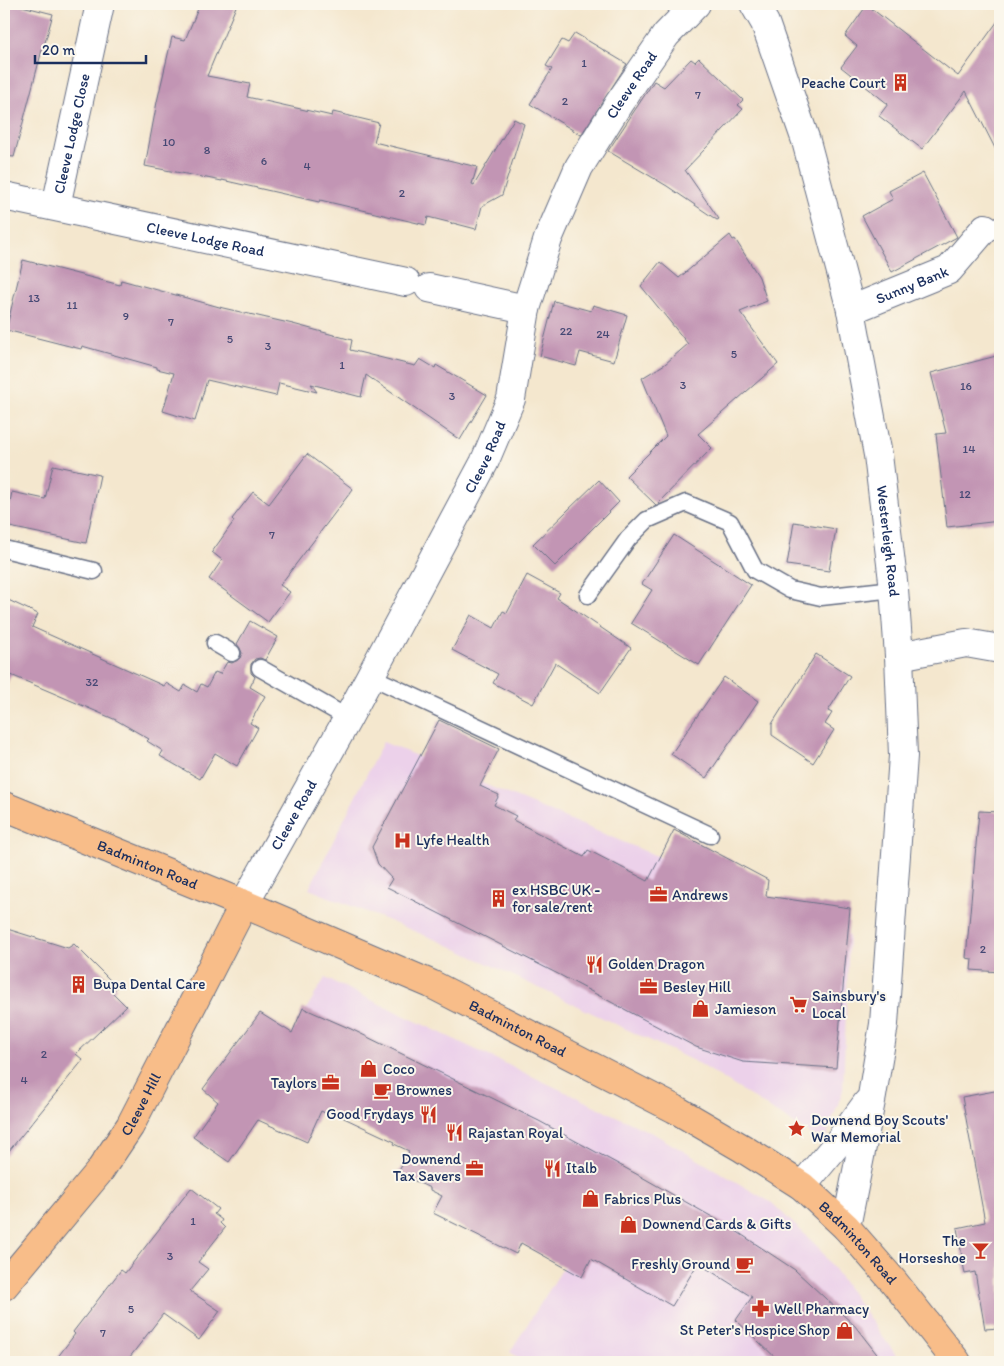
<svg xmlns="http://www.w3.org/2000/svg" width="1004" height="1366" font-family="Itim,sans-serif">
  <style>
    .built { fill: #ecd1ea }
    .building { fill: #c295b4 }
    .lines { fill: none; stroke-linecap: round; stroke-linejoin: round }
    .service-casing { stroke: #676f85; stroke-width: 19 }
    .minor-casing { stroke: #676f85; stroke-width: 30 }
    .tertiary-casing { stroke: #676f85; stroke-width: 30 }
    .primary-casing { stroke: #676f85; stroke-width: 30 }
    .service { stroke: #fff; stroke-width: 16 }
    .minor { stroke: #fff; stroke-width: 28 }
    .tertiary { stroke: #fff; stroke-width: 28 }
    .primary { stroke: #f8bd89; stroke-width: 28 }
    .labels { text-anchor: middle; stroke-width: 4; stroke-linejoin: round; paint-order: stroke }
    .number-label { font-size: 12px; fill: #454874 }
    .poi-label { font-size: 15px; fill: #1b2f5e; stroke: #fbf7ec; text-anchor: start }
    .street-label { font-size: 15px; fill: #1b2f5e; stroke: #fbf7ec }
  </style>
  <rect width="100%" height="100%" fill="#fbf7ec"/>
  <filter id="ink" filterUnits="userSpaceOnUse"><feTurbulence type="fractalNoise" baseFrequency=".02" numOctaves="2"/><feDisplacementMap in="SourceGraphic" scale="10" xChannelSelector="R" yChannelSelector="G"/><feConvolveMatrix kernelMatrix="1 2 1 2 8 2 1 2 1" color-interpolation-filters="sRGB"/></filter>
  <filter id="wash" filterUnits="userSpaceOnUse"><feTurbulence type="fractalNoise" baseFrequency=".0096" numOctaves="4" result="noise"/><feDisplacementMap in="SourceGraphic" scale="20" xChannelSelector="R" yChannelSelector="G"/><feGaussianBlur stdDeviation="1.12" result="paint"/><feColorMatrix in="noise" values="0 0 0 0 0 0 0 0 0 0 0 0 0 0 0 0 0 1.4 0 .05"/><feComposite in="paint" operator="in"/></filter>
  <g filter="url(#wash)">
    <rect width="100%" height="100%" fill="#f4e7ce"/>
    <path class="built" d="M383,742L849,936L843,1090L824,1143L700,1064L444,943L309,889Z
      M325,978L656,1135L772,1203L818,1247L901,1362H525L510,1352L596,1216L272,1065Z"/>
    <g id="blocks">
      <path class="building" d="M4,4H14L53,14L44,46H43L14,157L4,156Z
        M200,4H237L207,76L250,84L247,97L332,116L333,112L379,123L374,142L477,167L472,184L474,185L514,119L524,124L502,195L482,206L476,229L453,223L451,224L452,223L428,217L426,225L320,200L319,202L222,180V181L145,166L157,102L172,37L185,40Z
        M867,5L958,76L1000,18V158L966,91L922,149L879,116L888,104L841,67L857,46L845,36Z
        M575,33L627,64L581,135L530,104L552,69L546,66L562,40L568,43Z
        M699,58L743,100L738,105L743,109L685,170L719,219L717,220L667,186L608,151L654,81L664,87L691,59L695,62Z
        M923,173L957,237L892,272L862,216L893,199L889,191Z
        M730,235L733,240L735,239L759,277L767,301L740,312L778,364L698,434L712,448L656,505L626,476L666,436L642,378L665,364L688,344L641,286L660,262L679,278Z
        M23,260L120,285L121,280L223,308L293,324L352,340L350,350L415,366L420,359L435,368L436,365L487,395L460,440L366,375L361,397L311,384L317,392L279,383L276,396L207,380L195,421L163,411L174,373L157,369V367L82,346L81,349L6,330Z
        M554,301L591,311L593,305L627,315L614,361L580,352L576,366L540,356Z
        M1000,355V521L947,527L936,434L946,433L931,373Z
        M307,454L353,489L280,585L290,592L268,622L209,579L222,560L212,552L234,521L232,519L253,492L269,504Z
        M53,465L100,475L86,543L5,526L12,492L45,499Z
        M599,480L619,502L555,566L533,544Z
        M794,522L836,529L829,571L787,565Z
        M674,535L751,585L699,665L631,623L652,590L642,584Z
        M527,575L560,593L557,598L631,648L600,693L555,663L533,704L493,683L498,674L452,650L471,615L494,628L503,611L507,613Z
        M4,598L38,614L32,627L164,686L166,683L181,692L185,685L197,692L201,684L207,687L215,672L220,674L227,662L232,663L240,658L242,653L240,648L237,644L250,621L278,637L265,660L260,658L255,659L251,664V673L255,677L250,687L265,696L250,723L258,728L237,766L215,753L200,779L160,756L163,751L147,741L149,739L116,720L86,707L11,675L4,691Z
        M816,654L850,676L828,711L832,713L825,724L834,730L813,763L772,735V724Z
        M724,677L758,701L706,778L671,754Z
        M439,720L499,749L480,786L499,795L494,805L516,816L513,820L584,857L588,850L648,881L674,830L768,880L766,896L850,908L836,1068L743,1062L696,1047L560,975L387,887L392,879L378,864L372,847Z
        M979,811L1000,812V972L971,970L972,959L966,958Z
        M4,928L68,948L74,944L117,987L112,992L126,1006L76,1054L83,1060L4,1157Z
        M303,1008L351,1029L539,1121L640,1176L730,1227L795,1270L855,1326L883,1362H780L736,1320L752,1297L698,1263L672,1306L591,1259L582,1277L521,1243L516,1254L433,1213L442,1196L430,1190V1188L398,1173L409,1151L394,1144L395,1142L327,1110L325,1113L321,1111L307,1142L258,1120L229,1162L193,1137L218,1102L203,1089L260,1013L292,1033Z
        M1000,1090V1328L985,1329L975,1272L965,1274L957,1228L985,1222L962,1097Z
        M191,1188L218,1209L214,1214L222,1220L220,1223L225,1228L198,1262L208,1269L190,1291L220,1311L199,1340L163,1314L126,1362H54L75,1334L73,1332L121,1270L125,1273Z"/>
    </g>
  </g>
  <g filter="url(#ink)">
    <use href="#blocks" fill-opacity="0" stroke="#676f85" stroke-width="1"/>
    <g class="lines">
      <defs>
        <path id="service" d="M4,549L94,571
          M588,595L628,539L647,520L686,503L730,522L755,570L790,590L821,597L894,589
          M215,643L232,653
          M260,668L348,718
          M370,676L710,835"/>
        <g id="minor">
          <path id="s1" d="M4,196L406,282"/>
          <path id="s2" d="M56,206L100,4"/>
          <path d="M429,288L526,309"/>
          <path id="s3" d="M851,310L949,270L985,228"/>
          <path d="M899,656L966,643L1000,649"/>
        </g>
        <g id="tertiary">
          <path id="s4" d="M754,4L765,23L806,141L851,310L878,455L894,589L899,656L903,756L884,1024L872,1096L846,1227"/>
          <path id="s5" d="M244,904L348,718L484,463L511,399L526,309L548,239L579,167L619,103L666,35L696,4"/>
          <path d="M802,1186L837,1144L867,1103"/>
        </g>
        <g id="primary">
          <path id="s6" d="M4,806L244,904L431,984L675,1109L742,1148L802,1186L846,1227L894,1282L957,1362"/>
          <path id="s7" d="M4,1286L99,1172L130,1126L244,904"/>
        </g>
      </defs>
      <use href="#service" class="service-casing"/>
      <use href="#minor" class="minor-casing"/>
      <use href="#tertiary" class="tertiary-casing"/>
      <use href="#primary" class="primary-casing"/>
      <use href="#service" class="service"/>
      <use href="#minor" class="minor"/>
      <use href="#tertiary" class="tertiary"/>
      <use href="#primary" class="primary"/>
    </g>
  </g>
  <defs>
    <symbol id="building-bare" viewBox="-9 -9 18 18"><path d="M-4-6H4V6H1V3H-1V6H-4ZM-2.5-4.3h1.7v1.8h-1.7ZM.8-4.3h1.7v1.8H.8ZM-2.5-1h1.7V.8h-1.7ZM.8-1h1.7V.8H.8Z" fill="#c8321e" stroke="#fbf7ec" stroke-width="2.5" paint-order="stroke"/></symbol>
    <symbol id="hospital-bare" viewBox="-9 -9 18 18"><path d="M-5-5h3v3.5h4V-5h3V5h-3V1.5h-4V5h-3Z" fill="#c8321e" stroke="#fbf7ec" stroke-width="2.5" paint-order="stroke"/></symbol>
    <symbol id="office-bare" viewBox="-9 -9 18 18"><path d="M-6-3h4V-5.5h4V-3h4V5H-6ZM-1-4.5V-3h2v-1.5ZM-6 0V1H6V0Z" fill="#c8321e" stroke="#fbf7ec" stroke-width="2.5" paint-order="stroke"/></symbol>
    <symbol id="restaurant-bare" viewBox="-9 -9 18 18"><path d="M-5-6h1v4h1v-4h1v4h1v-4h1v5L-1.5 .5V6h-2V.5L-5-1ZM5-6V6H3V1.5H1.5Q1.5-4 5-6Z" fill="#c8321e" stroke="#fbf7ec" stroke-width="2.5" paint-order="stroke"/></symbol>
    <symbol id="supermarket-bare" viewBox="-9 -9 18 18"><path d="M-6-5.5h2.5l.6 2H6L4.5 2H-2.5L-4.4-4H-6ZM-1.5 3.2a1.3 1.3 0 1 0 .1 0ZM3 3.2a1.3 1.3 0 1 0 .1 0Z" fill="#c8321e" stroke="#fbf7ec" stroke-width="2.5" paint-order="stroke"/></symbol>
    <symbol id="shop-bare" viewBox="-9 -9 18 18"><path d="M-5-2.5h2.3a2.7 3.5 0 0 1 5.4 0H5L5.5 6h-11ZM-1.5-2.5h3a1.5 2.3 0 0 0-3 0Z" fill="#c8321e" stroke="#fbf7ec" stroke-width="2.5" paint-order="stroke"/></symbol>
    <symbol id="cafe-bare" viewBox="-9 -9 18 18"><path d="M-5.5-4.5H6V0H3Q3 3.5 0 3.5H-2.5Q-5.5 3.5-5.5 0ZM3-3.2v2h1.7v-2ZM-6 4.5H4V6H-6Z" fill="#c8321e" stroke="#fbf7ec" stroke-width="2.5" paint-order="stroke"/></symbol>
    <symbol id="sight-bare" viewBox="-9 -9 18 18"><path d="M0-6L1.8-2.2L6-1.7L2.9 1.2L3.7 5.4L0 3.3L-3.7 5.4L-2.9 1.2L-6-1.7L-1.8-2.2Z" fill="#c8321e" stroke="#fbf7ec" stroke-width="2.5" paint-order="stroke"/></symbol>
    <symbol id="bar-bare" viewBox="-9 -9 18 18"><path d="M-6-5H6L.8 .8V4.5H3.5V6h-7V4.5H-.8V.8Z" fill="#c8321e" stroke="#fbf7ec" stroke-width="2.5" paint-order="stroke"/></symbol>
    <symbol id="pharmacy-bare" viewBox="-9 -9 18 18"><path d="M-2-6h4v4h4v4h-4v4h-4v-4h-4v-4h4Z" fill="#c8321e" stroke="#fbf7ec" stroke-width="2.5" paint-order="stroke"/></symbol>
  </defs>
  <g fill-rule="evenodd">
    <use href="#building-bare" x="888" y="70" width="25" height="25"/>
    <use href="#hospital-bare" x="390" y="828" width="25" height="25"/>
    <use href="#office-bare" x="646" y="882" width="25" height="25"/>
    <use href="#building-bare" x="486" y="886" width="25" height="25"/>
    <use href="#restaurant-bare" x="582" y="952" width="25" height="25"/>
    <use href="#building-bare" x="66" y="972" width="25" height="25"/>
    <use href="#office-bare" x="636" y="974" width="25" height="25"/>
    <use href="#supermarket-bare" x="786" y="992" width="25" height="25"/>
    <use href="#shop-bare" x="688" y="996" width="25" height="25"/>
    <use href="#shop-bare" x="356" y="1056" width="25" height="25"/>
    <use href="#office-bare" x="318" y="1070" width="25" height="25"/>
    <use href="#cafe-bare" x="370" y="1078" width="25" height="25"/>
    <use href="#restaurant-bare" x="416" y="1102" width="25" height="25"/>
    <use href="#sight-bare" x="784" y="1116" width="25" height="25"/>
    <use href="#restaurant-bare" x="442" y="1120" width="25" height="25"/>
    <use href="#office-bare" x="462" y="1156" width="25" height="25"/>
    <use href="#restaurant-bare" x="540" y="1156" width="25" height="25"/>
    <use href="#shop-bare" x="578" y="1186" width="25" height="25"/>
    <use href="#shop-bare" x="616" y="1212" width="25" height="25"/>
    <use href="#bar-bare" x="968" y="1238" width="25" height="25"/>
    <use href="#cafe-bare" x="732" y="1252" width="25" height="25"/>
    <use href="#pharmacy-bare" x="748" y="1296" width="25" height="25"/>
    <use href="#shop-bare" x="832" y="1318" width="25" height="25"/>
  </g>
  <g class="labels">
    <g class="number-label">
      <text x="584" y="67">1</text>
      <text x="698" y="99">7</text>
      <text x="565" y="105">2</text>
      <text x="169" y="146">10</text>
      <text x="207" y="154">8</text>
      <text x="264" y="165">6</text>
      <text x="307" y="170">4</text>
      <text x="402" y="197">2</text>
      <text x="34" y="302">13</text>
      <text x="72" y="309">11</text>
      <text x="126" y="320">9</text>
      <text x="171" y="326">7</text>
      <text x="566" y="335">22</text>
      <text x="603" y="338">24</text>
      <text x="230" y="343">5</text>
      <text x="268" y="350">3</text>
      <text x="734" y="358">5</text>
      <text x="342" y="369">1</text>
      <text x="683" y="389">3</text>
      <text x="966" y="390">16</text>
      <text x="452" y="400">3</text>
      <text x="969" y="453">14</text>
      <text x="965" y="498">12</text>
      <text x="272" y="539">7</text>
      <text x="92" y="686">32</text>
      <text x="983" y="953">2</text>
      <text x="44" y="1058">2</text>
      <text x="24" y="1084">4</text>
      <text x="193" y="1225">1</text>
      <text x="170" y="1260">3</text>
      <text x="131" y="1313">5</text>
      <text x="103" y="1337">7</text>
    </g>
    <g class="poi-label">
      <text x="886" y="88" text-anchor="end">Peache Court</text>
      <text x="416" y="845">Lyfe Health</text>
      <text x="512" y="895">ex HSBC UK -<tspan x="512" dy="17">for sale/rent</tspan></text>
      <text x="672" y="900">Andrews</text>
      <text x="608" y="969">Golden Dragon</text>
      <text x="93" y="989">Bupa Dental Care</text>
      <text x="663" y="992">Besley Hill</text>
      <text x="812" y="1001">Sainsbury's<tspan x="812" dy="17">Local</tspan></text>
      <text x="715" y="1014">Jamieson</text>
      <text x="383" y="1074">Coco</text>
      <text x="317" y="1088" text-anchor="end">Taylors</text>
      <text x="396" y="1095">Brownes</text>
      <text x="414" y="1119" text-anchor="end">Good Frydays</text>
      <text x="811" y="1125">Downend Boy Scouts'<tspan x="811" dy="17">War Memorial</tspan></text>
      <text x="468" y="1138">Rajastan Royal</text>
      <text x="461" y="1164" text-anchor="end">Downend<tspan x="461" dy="17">Tax Savers</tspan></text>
      <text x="566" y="1173">Italb</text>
      <text x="604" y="1204">Fabrics Plus</text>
      <text x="642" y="1229">Downend Cards &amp; Gifts</text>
      <text x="966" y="1246" text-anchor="end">The<tspan x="966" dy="17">Horseshoe</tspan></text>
      <text x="730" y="1269" text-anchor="end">Freshly Ground</text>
      <text x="774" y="1314">Well Pharmacy</text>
      <text x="830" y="1335" text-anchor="end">St Peter's Hospice Shop</text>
    </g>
    <g class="street-label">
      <text dy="5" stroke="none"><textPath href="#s5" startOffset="912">Cleeve Road</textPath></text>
      <text dy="5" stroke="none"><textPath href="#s2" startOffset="74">Cleeve Lodge Close</textPath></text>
      <text dy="5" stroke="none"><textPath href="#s1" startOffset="206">Cleeve Lodge Road</textPath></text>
      <text dy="5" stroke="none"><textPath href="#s3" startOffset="66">Sunny Bank</textPath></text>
      <text dy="5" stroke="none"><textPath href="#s5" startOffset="508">Cleeve Road</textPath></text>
      <text dy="5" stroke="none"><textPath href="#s4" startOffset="556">Westerleigh Road</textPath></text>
      <text dy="5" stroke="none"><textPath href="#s5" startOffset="102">Cleeve Road</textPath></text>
      <text dy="5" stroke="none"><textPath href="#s6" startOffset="155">Badminton Road</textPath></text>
      <text dy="5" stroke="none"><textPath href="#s6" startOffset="560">Badminton Road</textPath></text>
      <text dy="5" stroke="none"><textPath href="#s7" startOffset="228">Cleeve Hill</textPath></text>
      <text dy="5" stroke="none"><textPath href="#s6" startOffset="965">Badminton Road</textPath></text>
    </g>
  </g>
  <rect width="1004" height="1366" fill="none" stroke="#fbf7ec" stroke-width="20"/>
  <path d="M35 55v8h111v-8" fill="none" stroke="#1b2f5e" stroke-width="2.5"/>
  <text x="42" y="55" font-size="15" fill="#1b2f5e" stroke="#fbf7ec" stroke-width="4" paint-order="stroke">20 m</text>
</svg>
